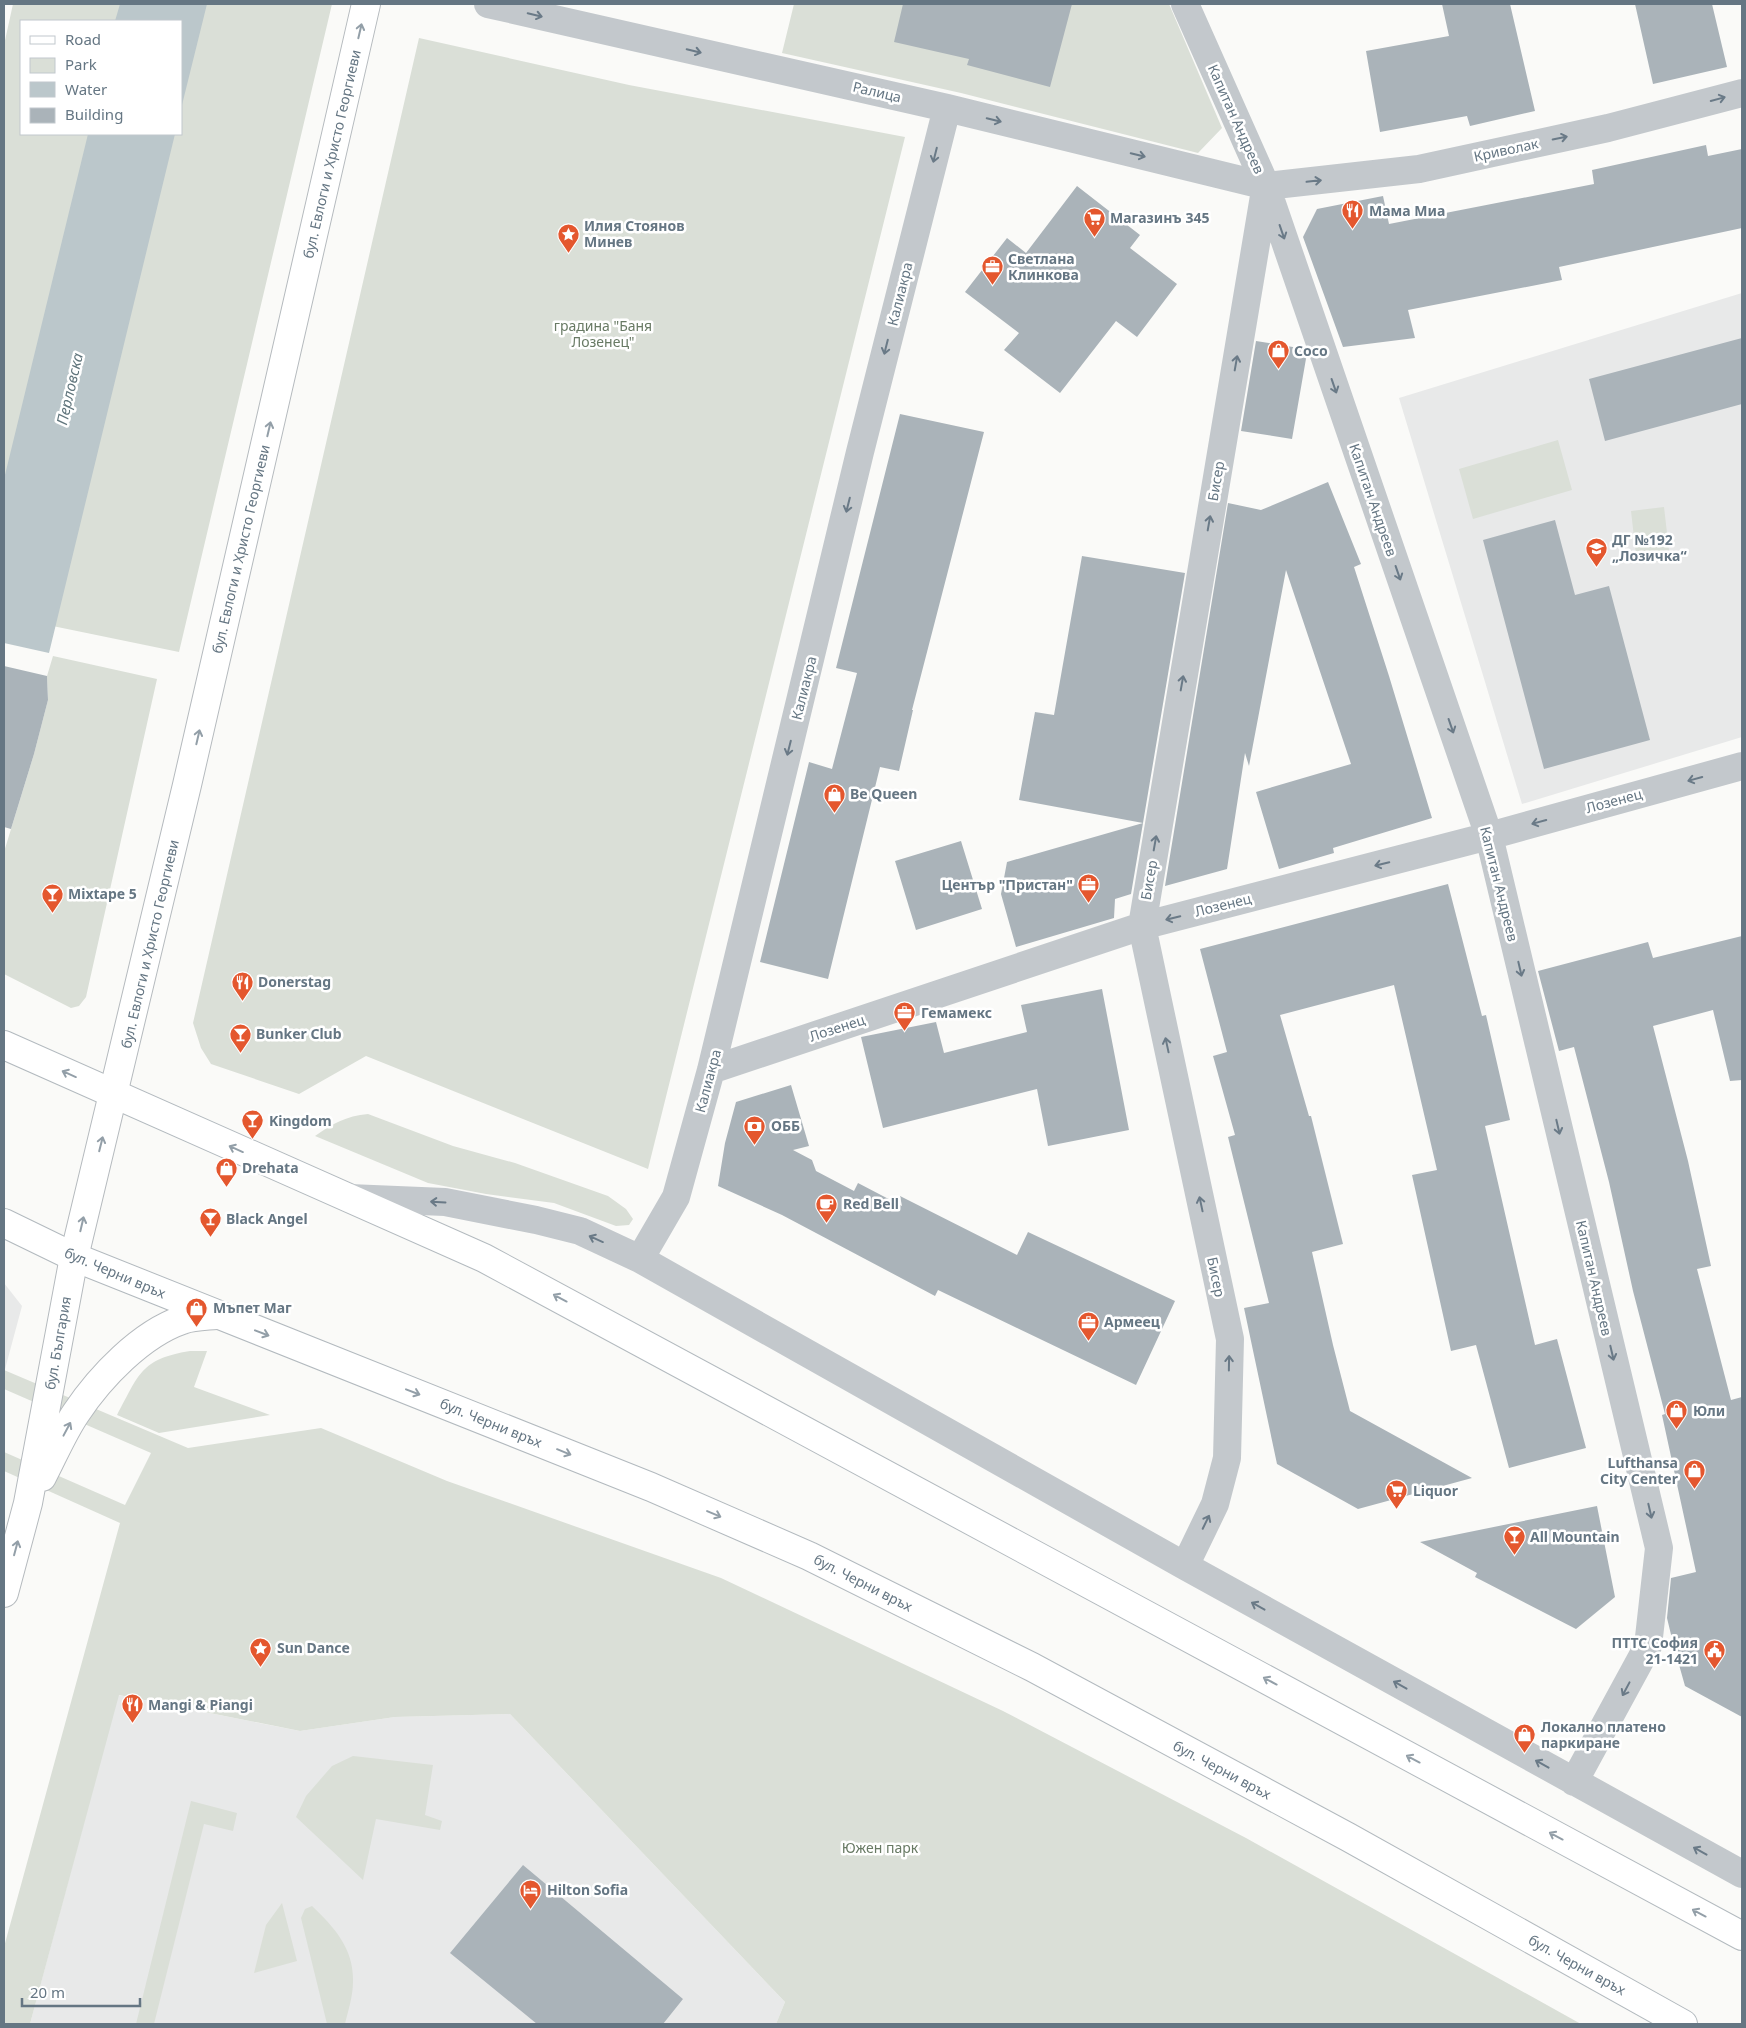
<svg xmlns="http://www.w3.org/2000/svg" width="1746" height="2028" font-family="'Noto Sans',sans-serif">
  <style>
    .built { fill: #e8e9e9 }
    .green { fill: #dadfd7; fill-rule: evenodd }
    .water { fill: #bbc7cb }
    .building { fill: #aab3b9 }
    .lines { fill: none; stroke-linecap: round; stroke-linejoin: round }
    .secondary-casing { stroke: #b3babf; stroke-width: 30 }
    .primary-casing { stroke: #b5babe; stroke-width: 30 }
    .street { stroke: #c3c8cc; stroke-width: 28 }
    .secondary { stroke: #fff; stroke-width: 28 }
    .primary { stroke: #fff; stroke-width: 28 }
    .oneway { stroke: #6a7a87 }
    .oneway2 { stroke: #939fa8 }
    .labels { text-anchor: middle; stroke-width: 5; stroke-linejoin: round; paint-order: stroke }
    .street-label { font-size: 14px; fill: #657683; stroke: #fff }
    .poi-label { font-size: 14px; font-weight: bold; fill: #657683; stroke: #fff; text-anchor: start }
    .park-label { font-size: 14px; fill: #687a64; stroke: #fff }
    .water-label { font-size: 15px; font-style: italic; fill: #60757c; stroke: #fff }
  </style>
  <rect width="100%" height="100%" fill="#fafaf8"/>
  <path class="built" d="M1742,293V737L1522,804L1399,398Z
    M4,1283L22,1306L4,1373Z
    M118,1695L300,1731L395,1717L510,1714L785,2002L776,2024H30Z"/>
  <path class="green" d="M13,4H332L179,652L4,616V45ZM21,21H181V134H21Z
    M794,4H1169L1222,128L1198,153L961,93L782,53Z
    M419,38L629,85L905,137L648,1169L366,1056L299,1094L211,1064L201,1048L193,1023Z
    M1558,440L1572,490L1473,519L1459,469Z
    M1664,507L1669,550L1636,555L1631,511Z
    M53,656L157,679L86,997L79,1006L71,1008L4,974V852L34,754L48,700L47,676Z
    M368,1114L453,1146L515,1163L608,1196L626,1209L633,1219L629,1225L616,1226L554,1203L486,1194L428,1183L315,1136C332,1124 346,1116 368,1114Z
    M190,1351H207L194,1387L270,1415L159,1433L117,1415C139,1375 140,1359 190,1351Z
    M4,1370L188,1448L321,1428L447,1481L721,1578L1003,1711L1246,1838L1581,2024H776L785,2002L510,1714L395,1717L300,1731L119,1695L30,2024H4V1947L120,1523L4,1471V1452L125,1505L151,1453L4,1389Z
    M353,1756L433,1765L425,1815L442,1821L440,1830L376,1819L363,1880L296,1817L306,1796L332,1766Z
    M191,1801L237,1813L233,1831L204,1824L154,2024H136Z
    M282,1903L297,1961L254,1973L266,1925Z
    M312,1906C335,1928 354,1949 353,1982C353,1996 348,2011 345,2024H327L301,1918L305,1909Z"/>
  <path class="water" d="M120,4H207L181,109V21H115Z
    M88,134H175L49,653L4,643V479Z"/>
  <path class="building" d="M903,4H1072L1050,87L967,65L969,59L894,42Z
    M1442,4H1510L1535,111L1470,126L1467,116L1380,132L1366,51L1449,36Z
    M1635,4H1712L1727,67L1653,84Z
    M1706,145L1708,156L1742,149V228L1559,267L1562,280L1408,310L1415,338L1343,347L1303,237L1317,209L1383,196L1389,224L1594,184L1592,170Z
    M1077,186L1140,235L1130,248L1177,284L1137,337L1116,321L1060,393L1004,350L1019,333L965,292L1007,238L1026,253Z
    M1742,338V404L1605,441L1589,379Z
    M1256,341L1305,349L1307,353L1292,439L1241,431Z
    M900,414L984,432L912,710H913L899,771L880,767L828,979L760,962L809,762L832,769L857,673L836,668Z
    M1328,482L1361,564L1354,567L1389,676L1432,818L1333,848L1334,853L1279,869L1256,792L1351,764L1286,570L1249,766L1245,753L1227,869L1165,886L1228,503L1261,510Z
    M1555,520L1575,595L1609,586L1650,740L1544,769L1483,540Z
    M1082,556L1185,573L1143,823L1019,800L1035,712L1054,715Z
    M4,666L47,676L48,700L34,754L11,829L4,827Z
    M1143,823L1131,894L1115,899L1114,918L1016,947L1001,894L1007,862Z
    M961,841L982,909L916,930L895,861Z
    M1448,884L1482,1016L1486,1015L1510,1120L1485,1126L1535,1345L1557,1339L1586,1448L1509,1468L1476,1345L1451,1351L1412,1175L1437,1170L1394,985L1280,1015L1309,1116H1311L1343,1244L1312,1252L1333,1345L1350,1411L1472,1478L1358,1509L1277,1464L1244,1308L1269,1303L1228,1137L1235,1135L1213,1056L1227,1052L1200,949Z
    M1742,936V1080L1730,1081L1713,1010L1653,1026L1688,1161L1711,1266L1697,1269L1731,1400L1742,1397V1717L1685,1686L1674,1647L1667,1618L1671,1578L1696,1572L1662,1415L1665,1414L1633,1291L1609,1182L1574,1047L1559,1051L1538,971L1648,942L1653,958Z
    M1102,989L1129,1130L1048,1146L1037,1089L883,1128L861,1037L936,1022L944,1053L1027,1032L1021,1005Z
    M791,1085L809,1146L793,1150L812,1160L816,1171L854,1191L858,1183L902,1206L900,1196L1017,1255L1028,1232L1175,1301L1136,1385L938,1290L935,1296L782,1215L718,1186L725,1143L736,1102Z
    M1597,1506L1615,1597L1576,1629L1475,1577L1477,1573L1420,1542Z
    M523,1865L683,1999L663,2024H537L450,1953Z"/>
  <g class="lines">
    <defs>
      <path id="secondary" d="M4,1045L484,1258L1742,1936
        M4,1223L74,1257L651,1487L809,1556L1032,1667L1348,1837L1683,2024"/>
      <path id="primary" d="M42,1477C53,1456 63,1432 76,1413C100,1377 141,1334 182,1320C192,1316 205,1316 216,1315
        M4,1593L28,1503L74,1257L187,785L366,4"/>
    </defs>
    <use href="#secondary" class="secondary-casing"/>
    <use href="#primary" class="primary-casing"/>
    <path class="street" d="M488,4L947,108L1266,186L1419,169L1608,128L1742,93
      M1185,4L1266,186L1489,836L1659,1548L1648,1646L1574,1782
      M711,1070L1142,926L1489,836L1742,766
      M349,1198L445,1202L536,1220L580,1231L640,1259L1185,1566L1742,1874
      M640,1259L676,1197L711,1070L860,452L947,108
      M1185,1566L1215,1504L1227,1458L1230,1339L1142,926L1265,190"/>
    <use href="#secondary" class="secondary"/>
    <use href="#primary" class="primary"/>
  </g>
  <defs><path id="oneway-shaft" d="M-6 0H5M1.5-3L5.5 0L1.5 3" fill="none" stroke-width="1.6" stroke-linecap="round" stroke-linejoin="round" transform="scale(1.25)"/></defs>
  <g class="oneway">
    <use href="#oneway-shaft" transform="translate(535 15) rotate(13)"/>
    <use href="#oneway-shaft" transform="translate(694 51) rotate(13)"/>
    <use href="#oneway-shaft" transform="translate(1718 99) rotate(-15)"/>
    <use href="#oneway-shaft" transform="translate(994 120) rotate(14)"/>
    <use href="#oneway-shaft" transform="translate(1560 138) rotate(-12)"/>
    <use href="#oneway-shaft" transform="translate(935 155) rotate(104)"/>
    <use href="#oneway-shaft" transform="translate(1138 155) rotate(14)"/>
    <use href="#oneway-shaft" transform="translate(1314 181) rotate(-6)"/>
    <use href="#oneway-shaft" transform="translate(1282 232) rotate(71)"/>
    <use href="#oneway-shaft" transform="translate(886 347) rotate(104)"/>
    <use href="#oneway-shaft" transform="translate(1236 363) rotate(-80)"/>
    <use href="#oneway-shaft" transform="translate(1334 386) rotate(71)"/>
    <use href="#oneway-shaft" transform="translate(848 505) rotate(104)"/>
    <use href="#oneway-shaft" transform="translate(1209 523) rotate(-80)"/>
    <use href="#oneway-shaft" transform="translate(1398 573) rotate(71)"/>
    <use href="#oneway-shaft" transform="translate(1182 683) rotate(-80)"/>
    <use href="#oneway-shaft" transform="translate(1451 726) rotate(71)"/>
    <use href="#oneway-shaft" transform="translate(789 748) rotate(104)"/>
    <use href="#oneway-shaft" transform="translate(1695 779) rotate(165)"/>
    <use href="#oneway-shaft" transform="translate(1539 822) rotate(165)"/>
    <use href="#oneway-shaft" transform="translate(1155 843) rotate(-80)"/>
    <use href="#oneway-shaft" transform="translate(1382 864) rotate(166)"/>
    <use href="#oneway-shaft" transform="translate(1173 918) rotate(166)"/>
    <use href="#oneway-shaft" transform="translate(1520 969) rotate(77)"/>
    <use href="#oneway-shaft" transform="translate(1167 1045) rotate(-102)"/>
    <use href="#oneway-shaft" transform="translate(1558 1127) rotate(77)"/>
    <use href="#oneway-shaft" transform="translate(438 1202) rotate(-177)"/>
    <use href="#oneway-shaft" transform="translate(1201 1204) rotate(-102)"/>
    <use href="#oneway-shaft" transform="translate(596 1239) rotate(-156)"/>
    <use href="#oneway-shaft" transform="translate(1612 1353) rotate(77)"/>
    <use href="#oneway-shaft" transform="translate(1229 1363) rotate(-89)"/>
    <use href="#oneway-shaft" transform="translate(1650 1511) rotate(77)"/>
    <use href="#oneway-shaft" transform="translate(1206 1522) rotate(-64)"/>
    <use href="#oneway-shaft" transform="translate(1258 1606) rotate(-151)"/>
    <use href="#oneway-shaft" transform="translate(1400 1685) rotate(-151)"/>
    <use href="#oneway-shaft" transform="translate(1626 1689) rotate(118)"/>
    <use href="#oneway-shaft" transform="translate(1542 1764) rotate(-151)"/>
    <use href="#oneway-shaft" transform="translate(1700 1851) rotate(-151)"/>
  </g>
  <g class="oneway2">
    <use href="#oneway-shaft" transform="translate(360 31) rotate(-77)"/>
    <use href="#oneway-shaft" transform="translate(269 429) rotate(-77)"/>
    <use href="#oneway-shaft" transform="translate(198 737) rotate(-77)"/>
    <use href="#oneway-shaft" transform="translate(69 1074) rotate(-156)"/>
    <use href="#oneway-shaft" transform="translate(101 1144) rotate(-76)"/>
    <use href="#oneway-shaft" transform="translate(236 1149) rotate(-156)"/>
    <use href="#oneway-shaft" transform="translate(82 1224) rotate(-77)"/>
    <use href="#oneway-shaft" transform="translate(560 1298) rotate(-152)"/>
    <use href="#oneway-shaft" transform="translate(262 1333) rotate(21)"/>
    <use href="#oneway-shaft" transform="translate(413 1392) rotate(21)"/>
    <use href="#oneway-shaft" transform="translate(67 1429) rotate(-62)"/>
    <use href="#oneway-shaft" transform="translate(564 1452) rotate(22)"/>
    <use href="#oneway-shaft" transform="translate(714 1514) rotate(23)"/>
    <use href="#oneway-shaft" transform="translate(16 1548) rotate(-75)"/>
    <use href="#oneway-shaft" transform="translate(1270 1681) rotate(-152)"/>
    <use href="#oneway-shaft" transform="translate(1413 1759) rotate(-152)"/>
    <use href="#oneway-shaft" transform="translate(1556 1836) rotate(-152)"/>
    <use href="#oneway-shaft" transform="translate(1699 1913) rotate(-152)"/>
  </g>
  <defs>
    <symbol id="restaurant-pin" viewBox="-11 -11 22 30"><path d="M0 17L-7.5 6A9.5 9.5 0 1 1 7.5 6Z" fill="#e4572e" stroke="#fff"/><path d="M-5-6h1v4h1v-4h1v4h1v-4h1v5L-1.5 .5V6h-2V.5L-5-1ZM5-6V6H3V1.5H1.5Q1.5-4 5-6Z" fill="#fff"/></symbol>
    <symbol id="supermarket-pin" viewBox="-11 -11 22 30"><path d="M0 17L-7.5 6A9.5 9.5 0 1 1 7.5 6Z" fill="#e4572e" stroke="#fff"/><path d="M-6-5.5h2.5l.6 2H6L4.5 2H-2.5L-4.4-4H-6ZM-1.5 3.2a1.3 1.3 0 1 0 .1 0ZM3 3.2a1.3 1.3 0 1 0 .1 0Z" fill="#fff"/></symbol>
    <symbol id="sight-pin" viewBox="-11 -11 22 30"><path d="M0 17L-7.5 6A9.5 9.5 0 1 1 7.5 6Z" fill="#e4572e" stroke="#fff"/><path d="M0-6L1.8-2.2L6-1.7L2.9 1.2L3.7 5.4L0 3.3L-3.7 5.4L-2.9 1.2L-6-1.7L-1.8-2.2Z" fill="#fff"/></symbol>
    <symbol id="office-pin" viewBox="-11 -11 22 30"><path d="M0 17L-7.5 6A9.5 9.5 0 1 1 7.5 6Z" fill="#e4572e" stroke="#fff"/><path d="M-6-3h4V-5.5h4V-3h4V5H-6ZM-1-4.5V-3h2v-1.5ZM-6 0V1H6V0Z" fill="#fff"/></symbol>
    <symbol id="shop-pin" viewBox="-11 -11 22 30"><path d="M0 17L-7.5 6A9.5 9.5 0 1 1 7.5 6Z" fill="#e4572e" stroke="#fff"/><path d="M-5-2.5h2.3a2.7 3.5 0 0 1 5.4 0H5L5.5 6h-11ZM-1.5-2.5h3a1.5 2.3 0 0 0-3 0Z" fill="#fff"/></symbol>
    <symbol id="school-pin" viewBox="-11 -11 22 30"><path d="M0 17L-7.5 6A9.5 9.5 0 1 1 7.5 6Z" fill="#e4572e" stroke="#fff"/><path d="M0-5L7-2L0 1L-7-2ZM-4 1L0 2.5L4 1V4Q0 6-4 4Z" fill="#fff"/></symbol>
    <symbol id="bar-pin" viewBox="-11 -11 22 30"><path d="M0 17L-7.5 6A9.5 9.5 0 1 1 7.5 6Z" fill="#e4572e" stroke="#fff"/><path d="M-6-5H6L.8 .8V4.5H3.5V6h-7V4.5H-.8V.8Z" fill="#fff"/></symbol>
    <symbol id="bank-pin" viewBox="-11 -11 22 30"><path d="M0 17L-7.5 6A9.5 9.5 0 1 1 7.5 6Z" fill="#e4572e" stroke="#fff"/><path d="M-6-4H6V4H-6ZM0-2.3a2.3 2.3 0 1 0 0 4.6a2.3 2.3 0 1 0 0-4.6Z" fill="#fff"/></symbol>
    <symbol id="cafe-pin" viewBox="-11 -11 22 30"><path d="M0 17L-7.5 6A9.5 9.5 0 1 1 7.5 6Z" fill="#e4572e" stroke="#fff"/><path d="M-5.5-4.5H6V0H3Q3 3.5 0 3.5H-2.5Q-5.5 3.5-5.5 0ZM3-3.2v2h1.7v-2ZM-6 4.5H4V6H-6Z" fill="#fff"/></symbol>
    <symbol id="civic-pin" viewBox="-11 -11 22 30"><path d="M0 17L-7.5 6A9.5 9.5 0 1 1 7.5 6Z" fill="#e4572e" stroke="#fff"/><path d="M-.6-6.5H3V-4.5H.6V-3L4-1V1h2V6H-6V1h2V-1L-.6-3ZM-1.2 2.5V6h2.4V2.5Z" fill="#fff"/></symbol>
    <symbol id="hotel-pin" viewBox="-11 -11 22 30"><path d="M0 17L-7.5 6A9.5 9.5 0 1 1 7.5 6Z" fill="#e4572e" stroke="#fff"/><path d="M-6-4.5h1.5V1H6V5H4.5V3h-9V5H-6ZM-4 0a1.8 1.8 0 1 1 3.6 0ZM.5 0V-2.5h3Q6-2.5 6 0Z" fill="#fff"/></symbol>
  </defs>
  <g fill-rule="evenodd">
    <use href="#restaurant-pin" x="1340" y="198" width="25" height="34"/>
    <use href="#supermarket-pin" x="1082" y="206" width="25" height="34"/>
    <use href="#sight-pin" x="556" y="222" width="25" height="34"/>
    <use href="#office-pin" x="980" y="254" width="25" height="34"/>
    <use href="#shop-pin" x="1266" y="338" width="25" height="34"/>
    <use href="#school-pin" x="1584" y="536" width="25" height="34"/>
    <use href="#shop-pin" x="822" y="782" width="25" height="34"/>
    <use href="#office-pin" x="1076" y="872" width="25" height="34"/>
    <use href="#bar-pin" x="40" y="882" width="25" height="34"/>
    <use href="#restaurant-pin" x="230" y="970" width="25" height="34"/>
    <use href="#office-pin" x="892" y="1000" width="25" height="34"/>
    <use href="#bar-pin" x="228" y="1022" width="25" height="34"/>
    <use href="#bar-pin" x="240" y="1108" width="25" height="34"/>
    <use href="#bank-pin" x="742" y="1114" width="25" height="34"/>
    <use href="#shop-pin" x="214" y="1156" width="25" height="34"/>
    <use href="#cafe-pin" x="814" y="1192" width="25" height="34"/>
    <use href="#bar-pin" x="198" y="1206" width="25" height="34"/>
    <use href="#shop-pin" x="184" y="1296" width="25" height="34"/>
    <use href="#office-pin" x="1076" y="1310" width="25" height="34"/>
    <use href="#shop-pin" x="1664" y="1398" width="25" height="34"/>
    <use href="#shop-pin" x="1682" y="1458" width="25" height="34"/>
    <use href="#supermarket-pin" x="1384" y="1478" width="25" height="34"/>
    <use href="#bar-pin" x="1502" y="1524" width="25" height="34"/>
    <use href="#sight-pin" x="248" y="1636" width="25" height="34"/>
    <use href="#civic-pin" x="1702" y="1638" width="25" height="34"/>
    <use href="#restaurant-pin" x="120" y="1692" width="25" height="34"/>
    <use href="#shop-pin" x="1512" y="1722" width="25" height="34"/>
    <use href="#hotel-pin" x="518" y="1878" width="25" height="34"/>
  </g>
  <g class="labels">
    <g class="street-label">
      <text transform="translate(877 92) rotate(13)" y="5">Ралица</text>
      <text transform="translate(1236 119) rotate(66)" y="5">Капитан Андреев</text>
      <text transform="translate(1506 150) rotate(-12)" y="5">Криволак</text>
      <text transform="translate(332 154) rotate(-77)" y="5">бул. Евлоги и Христо Георгиеви</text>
      <text transform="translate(900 294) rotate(-76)" y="5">Калиакра</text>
      <text transform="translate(1216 481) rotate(-80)" y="5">Бисер</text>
      <text transform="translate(1373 500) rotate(71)" y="5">Капитан Андреев</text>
      <text transform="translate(241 549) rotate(-77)" y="5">бул. Евлоги и Христо Георгиеви</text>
      <text transform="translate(804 688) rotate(-76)" y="5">Калиакра</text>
      <text transform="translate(1614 801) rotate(-15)" y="5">Лозенец</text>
      <text transform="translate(1149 880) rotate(-80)" y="5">Бисер</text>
      <text transform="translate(1499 884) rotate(76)" y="5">Капитан Андреев</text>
      <text transform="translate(1223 905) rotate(-14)" y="5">Лозенец</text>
      <text transform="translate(150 944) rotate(-77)" y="5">бул. Евлоги и Христо Георгиеви</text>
      <text transform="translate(837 1028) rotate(-18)" y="5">Лозенец</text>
      <text transform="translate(708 1081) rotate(-75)" y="5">Калиакра</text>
      <text transform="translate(115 1273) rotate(23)" y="5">бул. Черни връх</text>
      <text transform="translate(1216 1277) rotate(78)" y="5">Бисер</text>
      <text transform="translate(1594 1278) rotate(77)" y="5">Капитан Андреев</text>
      <text transform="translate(58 1343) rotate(-80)" y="5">бул. България</text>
      <text transform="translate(491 1423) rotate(22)" y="5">бул. Черни връх</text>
      <text transform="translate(863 1583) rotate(27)" y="5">бул. Черни връх</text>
      <text transform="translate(1222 1770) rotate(28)" y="5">бул. Черни връх</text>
      <text transform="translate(1577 1965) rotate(29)" y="5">бул. Черни връх</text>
    </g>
    <g class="poi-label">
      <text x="1369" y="216">Мама Миа</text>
      <text x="1110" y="223">Магазинъ 345</text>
      <text x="584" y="231">Илия Стоянов<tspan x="584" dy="16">Минев</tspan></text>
      <text x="1008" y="264">Светлана<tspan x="1008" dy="16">Клинкова</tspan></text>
      <text x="1294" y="356">Coco</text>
      <text x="1612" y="545">ДГ №192<tspan x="1612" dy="16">„Лозичка“</tspan></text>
      <text x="850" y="799">Be Queen</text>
      <text x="1073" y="890" text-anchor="end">Център "Пристан"</text>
      <text x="68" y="899">Mixtape 5</text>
      <text x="258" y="987">Donerstag</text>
      <text x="921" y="1018">Гемамекс</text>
      <text x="256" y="1039">Bunker Club</text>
      <text x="269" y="1126">Kingdom</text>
      <text x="771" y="1131">ОББ</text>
      <text x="242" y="1173">Drehata</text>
      <text x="843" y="1209">Red Bell</text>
      <text x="226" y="1224">Black Angel</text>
      <text x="213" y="1313">Мъпет Маг</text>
      <text x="1104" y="1327">Армеец</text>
      <text x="1693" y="1416">Юли</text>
      <text x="1678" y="1468" text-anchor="end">Lufthansa<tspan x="1678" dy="16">City Center</tspan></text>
      <text x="1413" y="1496">Liquor</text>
      <text x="1530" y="1542">All Mountain</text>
      <text x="1698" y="1648" text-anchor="end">ПТТС София<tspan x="1698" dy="16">21-1421</tspan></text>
      <text x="277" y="1653">Sun Dance</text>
      <text x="148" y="1710">Mangi &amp; Piangi</text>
      <text x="1541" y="1732">Локално платено<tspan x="1541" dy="16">паркиране</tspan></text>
      <text x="547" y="1895">Hilton Sofia</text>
    </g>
    <g class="park-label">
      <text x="603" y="331">градина "Баня<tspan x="603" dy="16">Лозенец"</tspan></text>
      <text x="880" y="1853">Южен парк</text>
    </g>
    <g class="water-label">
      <text transform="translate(70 389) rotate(-77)" y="5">Перловска</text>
    </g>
  </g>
  <rect width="1746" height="2028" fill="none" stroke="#657683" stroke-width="10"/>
  <rect x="20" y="20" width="162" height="115" fill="#ffffff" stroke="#c1c8cd"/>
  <rect x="30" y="36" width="25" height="8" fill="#ffffff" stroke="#c1c8cd"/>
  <text x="65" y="45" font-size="15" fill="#657683">Road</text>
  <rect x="30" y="58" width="25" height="15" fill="#dadfd7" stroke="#c1c8cd"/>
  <text x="65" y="70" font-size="15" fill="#657683">Park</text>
  <rect x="30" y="82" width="25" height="15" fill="#bbc7cb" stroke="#c1c8cd"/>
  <text x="65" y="95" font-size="15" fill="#657683">Water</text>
  <rect x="30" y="108" width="25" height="15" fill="#aab3b9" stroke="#c1c8cd"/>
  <text x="65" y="120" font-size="15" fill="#657683">Building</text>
  <path d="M22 1998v8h118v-8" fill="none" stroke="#657683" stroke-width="2.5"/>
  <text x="30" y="1998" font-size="15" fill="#657683" stroke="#ffffff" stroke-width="4" paint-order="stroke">20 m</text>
</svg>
